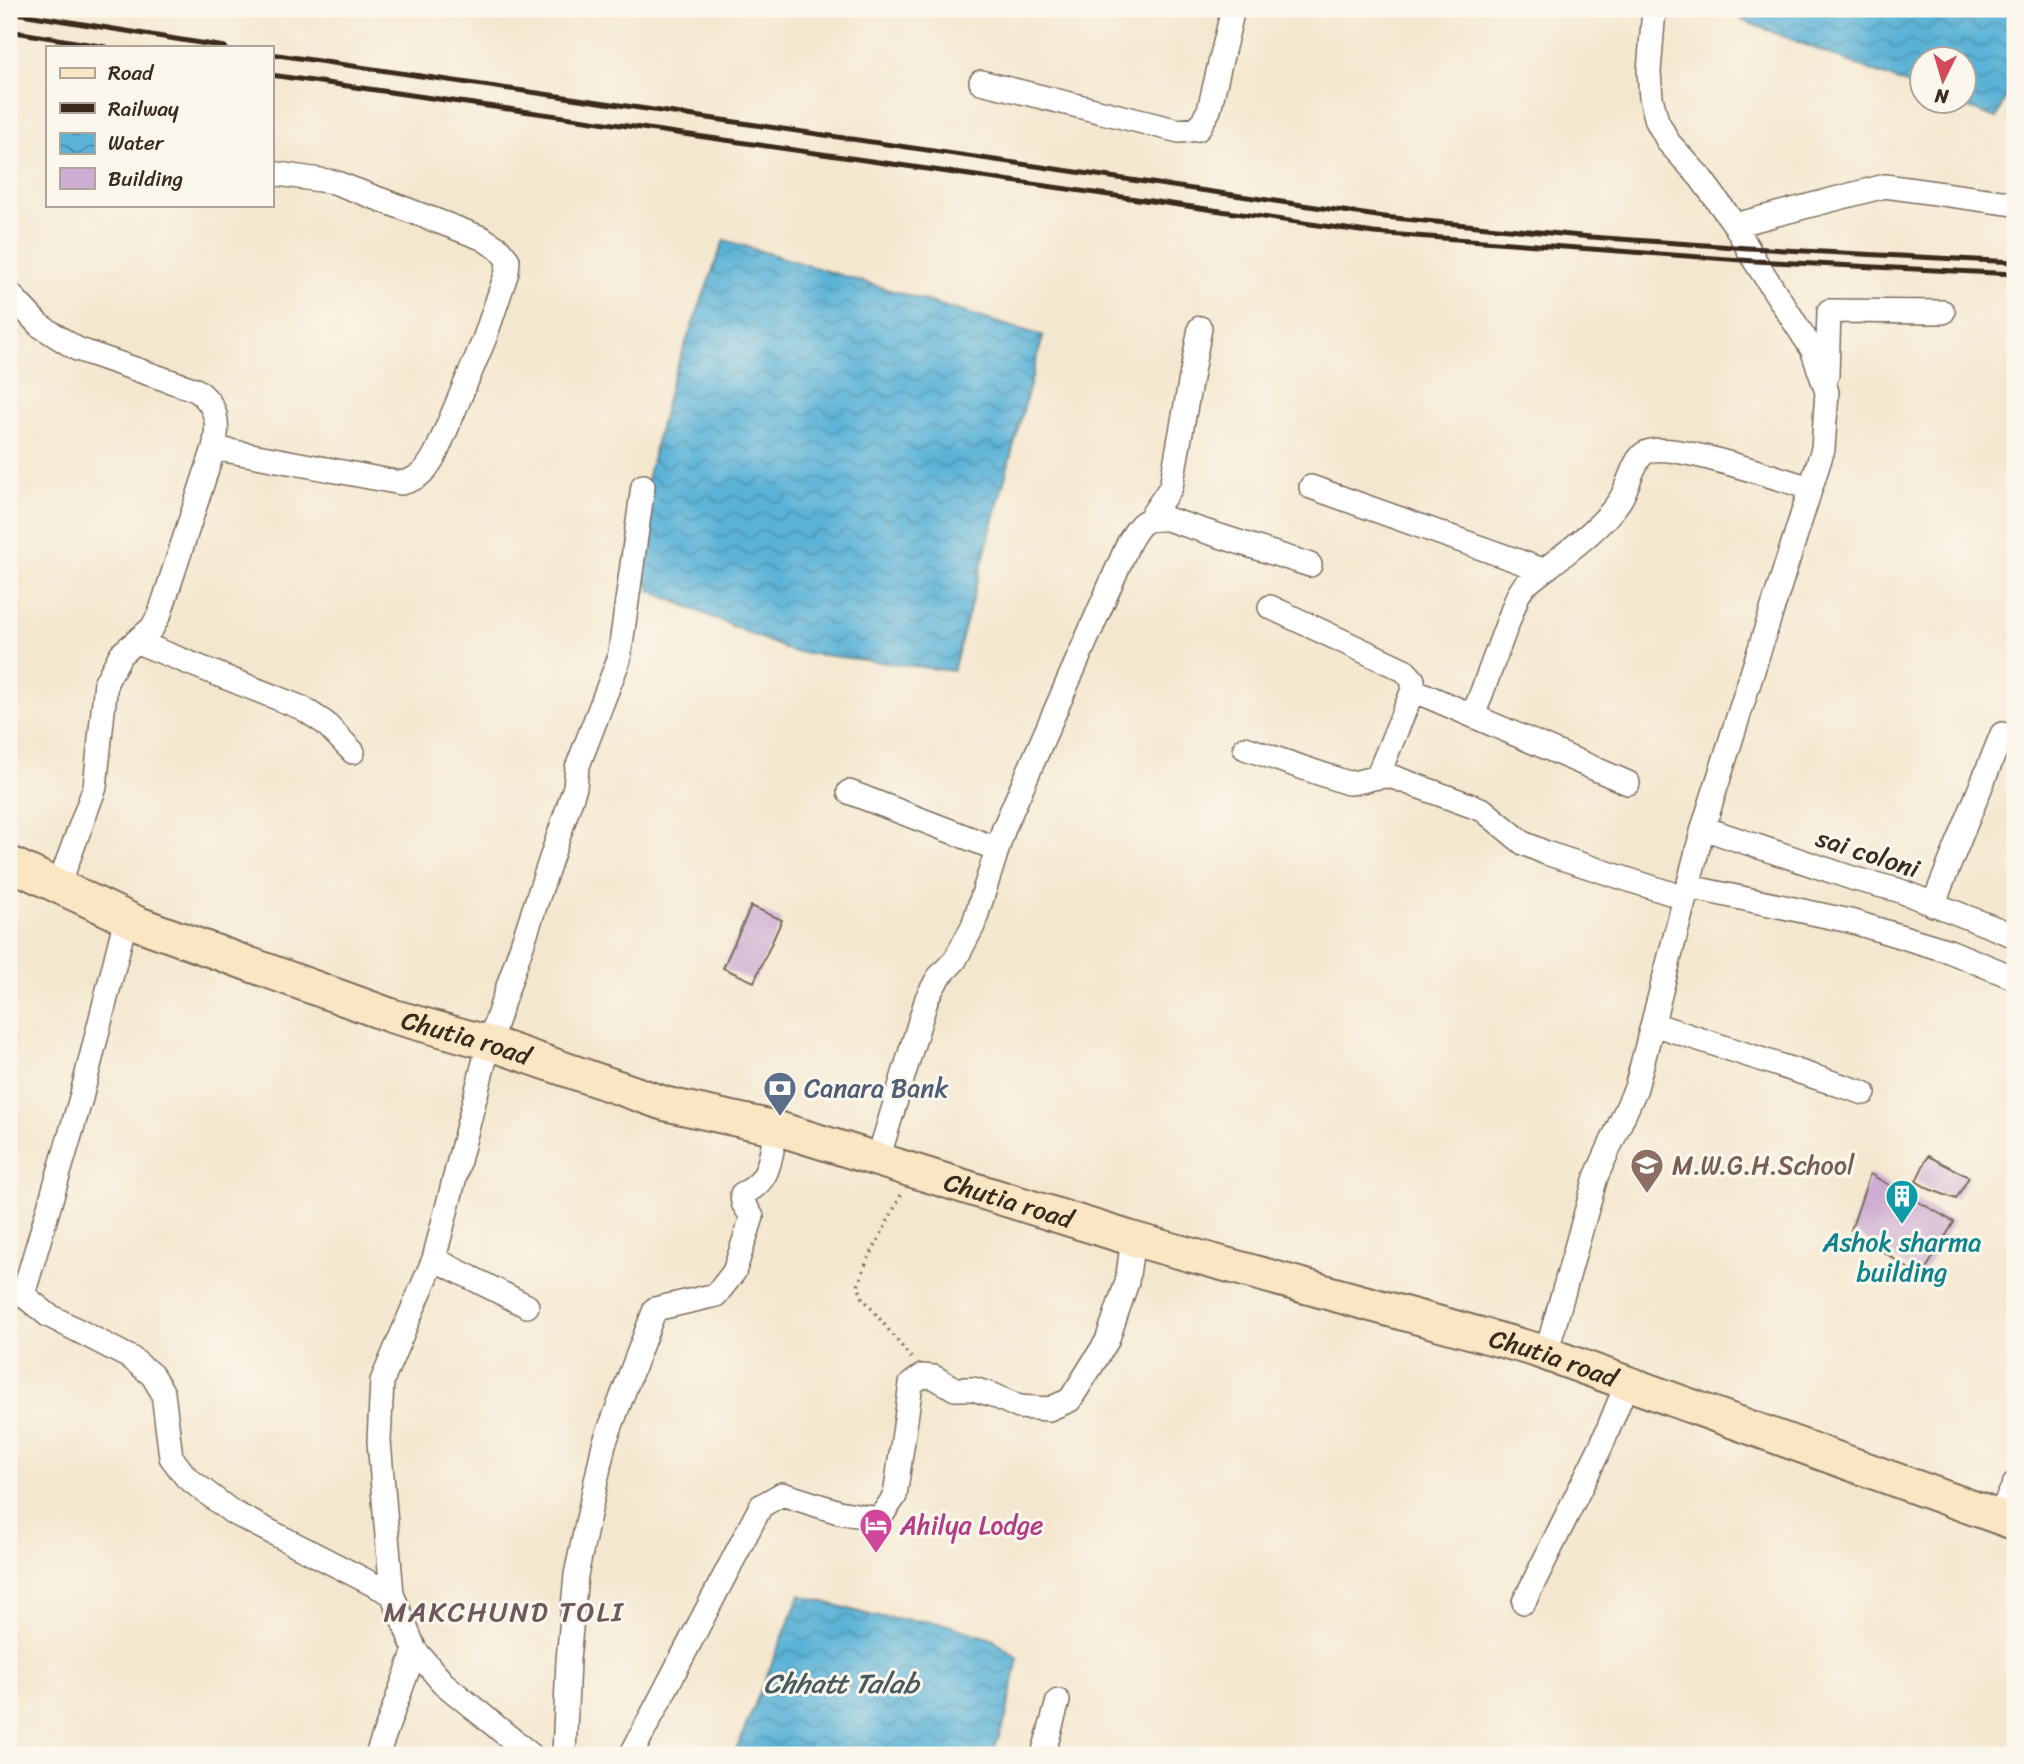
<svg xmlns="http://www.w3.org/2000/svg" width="2024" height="1764" font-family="Sriracha,sans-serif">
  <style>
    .water { fill: url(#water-waves); stroke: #4a6e7a; stroke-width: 2 }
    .building { fill: #cdadd2 }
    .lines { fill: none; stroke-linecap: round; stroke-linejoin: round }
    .street-casing { stroke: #7c6c5c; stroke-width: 26 }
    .secondary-casing { stroke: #7c6c5c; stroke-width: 37 }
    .path { stroke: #7c6c5c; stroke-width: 3.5; stroke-dasharray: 2 5; stroke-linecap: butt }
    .street { stroke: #fff; stroke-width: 23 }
    .secondary { stroke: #fbe6c3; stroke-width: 33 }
    .rail { stroke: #3b2a1e; stroke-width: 5 }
    .labels { text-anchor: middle; stroke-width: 6; stroke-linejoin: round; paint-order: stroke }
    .street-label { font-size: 26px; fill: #3b2a1e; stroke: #fbf7ec }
    .service-label { font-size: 26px; fill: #4e5e75; stroke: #fbf7ec; text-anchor: start }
    .education-label { font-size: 26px; fill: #785e54; stroke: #fbf7ec; text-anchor: start }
    .culture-label { font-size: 26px; fill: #0d838f; stroke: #fbf7ec }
    .hotel-label { font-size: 26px; fill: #b23c85; stroke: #fbf7ec; text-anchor: start }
    .neighbourhood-label { font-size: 28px; letter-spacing: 2px; fill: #6e585d; stroke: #fbf7ec }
    .water-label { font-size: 28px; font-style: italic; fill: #465a5f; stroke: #fbf7ec }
  </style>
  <defs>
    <pattern id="water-waves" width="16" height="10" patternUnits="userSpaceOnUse" patternTransform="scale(1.75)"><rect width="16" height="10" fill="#5ab2d7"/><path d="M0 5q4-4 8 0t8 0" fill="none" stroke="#4c91ae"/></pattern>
  </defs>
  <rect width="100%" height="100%" fill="#fbf7ec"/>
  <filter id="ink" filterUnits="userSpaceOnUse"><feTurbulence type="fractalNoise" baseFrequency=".0143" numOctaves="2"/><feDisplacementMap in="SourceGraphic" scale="14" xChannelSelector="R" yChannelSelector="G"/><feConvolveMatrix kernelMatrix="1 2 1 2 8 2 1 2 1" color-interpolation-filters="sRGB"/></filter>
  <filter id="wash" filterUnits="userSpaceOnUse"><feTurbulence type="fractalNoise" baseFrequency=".00686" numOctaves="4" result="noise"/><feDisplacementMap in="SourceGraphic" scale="28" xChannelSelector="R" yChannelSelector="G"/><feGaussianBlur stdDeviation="1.57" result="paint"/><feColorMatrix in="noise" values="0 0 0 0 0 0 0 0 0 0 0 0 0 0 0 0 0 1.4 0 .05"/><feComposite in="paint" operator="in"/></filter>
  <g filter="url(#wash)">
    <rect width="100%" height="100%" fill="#f4e7cf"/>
    <path class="water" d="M1744,9H2015V78L1996,118L1953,102H1965V60H1923L1922,90L1742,20Z
      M724,240L1043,336L953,671L791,651L651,591L630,548L671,383Z
      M800,1595L873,1616L941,1623L992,1639L1018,1658L1006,1717L992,1755H734Z"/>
    <g id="blocks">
      <path class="building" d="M751,906L782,920L754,982L723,968Z
        M1928,1156L1969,1177L1956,1199L1929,1189L1916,1181Z
        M1870,1174L1954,1222L1921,1277L1851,1230Z"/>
    </g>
  </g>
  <g filter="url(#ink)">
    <use href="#blocks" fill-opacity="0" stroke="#7c6c5c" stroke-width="2"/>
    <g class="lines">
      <defs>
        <path id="street" d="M981,82L1179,131L1198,129L1209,110L1233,9
          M1735,225L1885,186L2015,204
          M9,293L39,325L77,349L196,390C218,405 219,424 214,448L160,613L152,628L121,654L106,682L95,787L58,887
          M1827,375L1829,311L1943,312
          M214,448L401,483C421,479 428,468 437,451L484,340L507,272L508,260L499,249L482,238L334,182L271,173
          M1311,487L1543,570
          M1150,518L1171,487L1200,328
          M1270,607L1404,670L1413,680V690L1378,775
          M137,642L302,708L325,723L353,752
          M1413,690L1628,783
          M1473,716L1518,595L1524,586C1553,562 1600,531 1620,500C1628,488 1633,460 1645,453C1666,439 1782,480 1810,488
          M1245,748L1348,783C1363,783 1374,775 1390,776L1483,810L1523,843L1546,853L1685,898
          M849,792L997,849
          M1703,828L1855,879L1898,890L2015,936
          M1689,887L1850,921L1949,951L2015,978
          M1933,905L2002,734
          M126,918L81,1098L23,1295L48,1315L131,1358L152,1375L163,1393L171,1457L186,1477L232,1512L392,1594
          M1653,1024L1864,1093
          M878,1159L927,998L938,978L955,960L973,926L1004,828L1129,542C1141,522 1143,518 1167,519L1310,565
          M434,1259L527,1306
          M1546,1354L1596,1177L1636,1088L1703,828L1823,449L1827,392L1812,349L1755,261L1735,225L1700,177L1669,143L1657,121L1651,98L1649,72L1654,9
          M1999,1517L2015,1483
          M1524,1602L1602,1444L1627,1383
          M377,1755L415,1650
          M531,1755L443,1683L415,1650L392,1594L379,1441L382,1381L434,1259L489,1043L575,787L577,768L619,659L643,486
          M564,1755L568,1660L576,1575L604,1444L655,1309L716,1295L734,1272L752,1217L743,1203L742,1194C772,1182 770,1156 776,1128
          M631,1755L761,1506L782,1494L839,1512L879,1519L895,1496L911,1384L922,1376L934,1377L955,1389H973L993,1395L1019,1407L1049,1409L1070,1400L1107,1341L1127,1282L1133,1239
          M1043,1755L1058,1701"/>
        <g id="secondary">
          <path id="s1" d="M9,863L139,924L392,1016L489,1043L666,1104L776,1128L1133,1239L1533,1349L2015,1523"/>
        </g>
      </defs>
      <use href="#street" class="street-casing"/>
      <use href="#secondary" class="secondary-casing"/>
      <path class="path" d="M901,1195L865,1266L858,1286L863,1298L912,1359"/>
      <use href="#street" class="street"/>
      <use href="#secondary" class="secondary"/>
      <path class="rail" d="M9,12L225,47
        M9,31L106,47
        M271,54L1384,217L1591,237L1748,248L2015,262
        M271,75L1374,233L1755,261L2015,274"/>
    </g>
  </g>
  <defs>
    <symbol id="bank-pin" viewBox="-11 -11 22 30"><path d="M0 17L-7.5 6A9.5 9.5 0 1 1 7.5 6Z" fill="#5c6f8a" stroke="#fbf7ec"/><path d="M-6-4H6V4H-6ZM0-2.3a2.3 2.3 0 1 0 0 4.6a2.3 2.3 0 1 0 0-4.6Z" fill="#fff"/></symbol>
    <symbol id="school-pin" viewBox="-11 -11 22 30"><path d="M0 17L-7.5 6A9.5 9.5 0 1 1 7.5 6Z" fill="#8d6e63" stroke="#fbf7ec"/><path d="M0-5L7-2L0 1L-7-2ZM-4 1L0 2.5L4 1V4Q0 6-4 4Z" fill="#fff"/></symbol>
    <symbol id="building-pin" viewBox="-11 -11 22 30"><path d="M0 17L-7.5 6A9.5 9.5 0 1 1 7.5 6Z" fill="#0f9aa8" stroke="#fbf7ec"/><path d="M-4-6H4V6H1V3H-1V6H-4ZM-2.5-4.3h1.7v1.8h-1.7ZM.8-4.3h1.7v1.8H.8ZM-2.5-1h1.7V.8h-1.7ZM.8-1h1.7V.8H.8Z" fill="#fff"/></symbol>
    <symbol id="hotel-pin" viewBox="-11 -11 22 30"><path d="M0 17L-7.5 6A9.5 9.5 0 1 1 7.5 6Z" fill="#d1479c" stroke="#fbf7ec"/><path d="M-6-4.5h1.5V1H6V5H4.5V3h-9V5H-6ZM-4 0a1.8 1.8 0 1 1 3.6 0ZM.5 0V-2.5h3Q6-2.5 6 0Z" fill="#fff"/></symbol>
  </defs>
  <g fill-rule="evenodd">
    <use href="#bank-pin" x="761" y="1069" width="38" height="52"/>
    <use href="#school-pin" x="1628" y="1146" width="38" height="52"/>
    <use href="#building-pin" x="1883" y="1177" width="38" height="52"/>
    <use href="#hotel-pin" x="857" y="1506" width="38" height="52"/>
  </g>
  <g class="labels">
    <g class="street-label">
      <text transform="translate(1868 853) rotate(18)" y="9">sai coloni</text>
      <text dy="9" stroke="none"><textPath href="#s1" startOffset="490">Chutia road</textPath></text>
      <text dy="9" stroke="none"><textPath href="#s1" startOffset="1057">Chutia road</textPath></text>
      <text dy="9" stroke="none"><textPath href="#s1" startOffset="1624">Chutia road</textPath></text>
    </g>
    <g class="service-label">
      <text x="804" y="1097">Canara Bank</text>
    </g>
    <g class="education-label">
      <text x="1672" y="1174">M.W.G.H.School</text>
    </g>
    <g class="culture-label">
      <text x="1902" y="1251">Ashok sharma<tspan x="1902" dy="30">building</tspan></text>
    </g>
    <g class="hotel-label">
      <text x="900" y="1534">Ahilya Lodge</text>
    </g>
    <g class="neighbourhood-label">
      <text x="504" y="1621">MAKCHUND TOLI</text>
    </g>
    <g class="water-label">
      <text x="841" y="1693">Chhatt Talab</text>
    </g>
  </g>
  <rect width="2024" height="1764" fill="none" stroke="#fbf7ec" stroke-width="35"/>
  <rect x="46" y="46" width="228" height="161" fill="#fbf7ec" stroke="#aea59a" stroke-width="2"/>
  <rect x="60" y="68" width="35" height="10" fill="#fbe6c3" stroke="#aea59a" stroke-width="2"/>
  <text x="108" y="80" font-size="21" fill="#3b2a1e">Road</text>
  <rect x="60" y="103" width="35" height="10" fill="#3b2a1e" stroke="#aea59a" stroke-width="2"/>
  <text x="108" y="116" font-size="21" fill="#3b2a1e">Railway</text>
  <rect x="60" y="133" width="35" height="21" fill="url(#water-waves)" stroke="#aea59a" stroke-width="2"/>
  <text x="108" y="150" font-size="21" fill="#3b2a1e">Water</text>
  <rect x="60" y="168" width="35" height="21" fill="#cdadd2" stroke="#aea59a" stroke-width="2"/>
  <text x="108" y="186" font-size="21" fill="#3b2a1e">Building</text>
  <g transform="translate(1943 80) rotate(185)"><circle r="33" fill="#fbf7ec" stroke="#aea59a" stroke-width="2"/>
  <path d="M0-5L12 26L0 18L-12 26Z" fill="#d1495b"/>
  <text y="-10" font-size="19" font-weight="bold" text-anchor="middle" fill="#3b2a1e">N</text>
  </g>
</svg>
